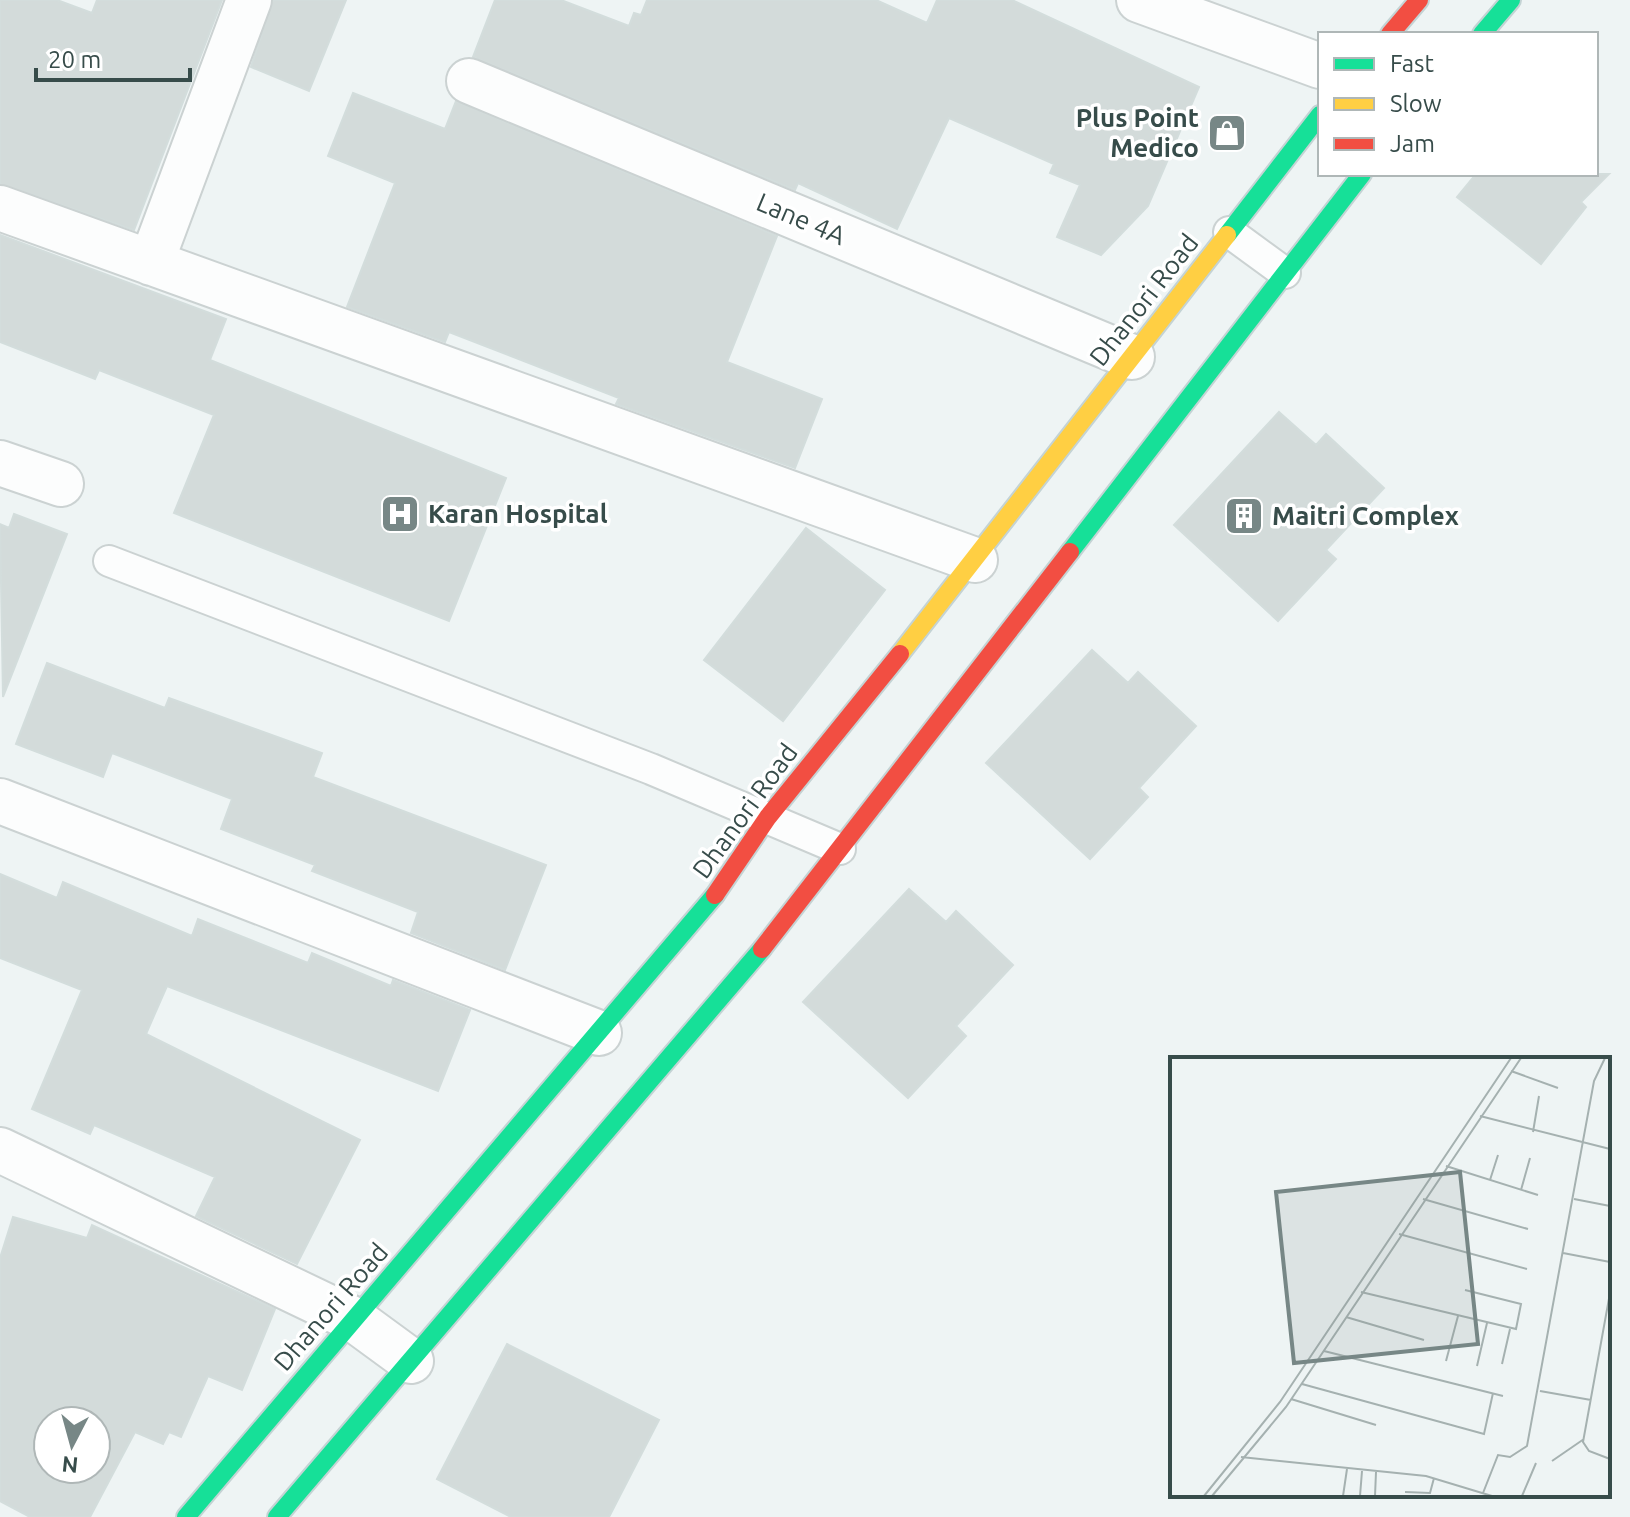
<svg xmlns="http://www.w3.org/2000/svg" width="1630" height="1517" font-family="Ubuntu,sans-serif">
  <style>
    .building { fill: #d3dbda; stroke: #d3dddc; stroke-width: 2; fill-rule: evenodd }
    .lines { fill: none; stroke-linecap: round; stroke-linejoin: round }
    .lane-casing { stroke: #cbd2d2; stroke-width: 34 }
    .street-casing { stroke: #cbd2d2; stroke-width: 48 }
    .fast-casing { stroke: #c4d3d4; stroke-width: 22 }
    .slow-casing { stroke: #c4d3d4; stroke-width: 22 }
    .jam-casing { stroke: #c4d3d4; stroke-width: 22 }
    .lane { stroke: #fcfdfd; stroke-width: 30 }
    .street { stroke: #fcfdfd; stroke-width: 44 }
    .fast { stroke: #16e098; stroke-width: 18 }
    .slow { stroke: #ffcf43; stroke-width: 18 }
    .jam { stroke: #f24e42; stroke-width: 18 }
    .labels { text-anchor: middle; stroke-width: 7; stroke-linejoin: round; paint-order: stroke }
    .poi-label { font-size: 26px; font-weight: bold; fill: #374c4a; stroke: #fff; text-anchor: start }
    .street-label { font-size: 26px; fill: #374c4a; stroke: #fff }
    .inset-road { fill: none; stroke: #a5b1b0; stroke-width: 2 }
    .view { fill: #778786; fill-opacity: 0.15; stroke: #778786; stroke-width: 4 }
    .inset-edge { fill: none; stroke: #374c4a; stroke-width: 4 }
  </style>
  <rect width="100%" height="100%" fill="#eef4f4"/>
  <path class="building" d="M0,0H57L92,13L97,0H222L134,230L0,184Z
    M273,0H346L309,91L251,67Z
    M495,0H561L629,26L634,13L641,15L647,0H876L927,23L937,0H1012L1199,87L1148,206L1101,255L1057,237L1080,185L1050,173L1054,164L949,118L897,229L798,183L795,190L473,57Z
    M353,93L445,129L456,101L777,236L727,362L822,399L795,468L616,404L619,398L449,332L445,342L347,307L395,183L328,156Z
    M1476,174H1609L1581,202L1586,207L1541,264L1457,197Z
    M0,235L226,319L210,360L506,478L449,621L174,513L214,415L99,370L95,379L0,342Z
    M1279,412L1316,445L1326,434L1384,488L1326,550L1336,559L1278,621L1174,525Z
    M14,514L67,534L3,697L0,524L9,528Z
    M806,528L885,590L783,721L704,660Z
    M1092,650L1128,683L1138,672L1196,726L1139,788L1148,797L1090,859L986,763Z
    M47,663L165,708L169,698L322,753L313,777L546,865L505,970L411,933L418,912L312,871L315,865L221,829L232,799L112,753L103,777L16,744Z
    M0,874L57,898L63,882L192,936L198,919L308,963L312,953L391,986L393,980L470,1010L438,1091L167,986L146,1034L360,1140L297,1264L196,1216L215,1177L94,1125L90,1134L32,1109L82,990L0,958Z
    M909,889L946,922L956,911L1013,965L956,1026L966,1036L908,1098L803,1002Z
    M13,1217L87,1238L92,1225L275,1309L242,1390L208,1376L181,1437L169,1432L163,1444L135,1432L90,1517H30L0,1501V1258ZM48,1421H96V1469H48Z
    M507,1344L659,1420L609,1517H511L437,1479Z"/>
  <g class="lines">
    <defs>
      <path id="lane" d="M1229,232L1285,273
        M109,561L651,769L840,849"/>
      <path id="street" d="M1139,0L1320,66
        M469,81L1132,357
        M0,208L975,560
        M151,263L249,0
        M0,463L61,484
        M0,801L599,1033
        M0,1150L355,1320L411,1361"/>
      <path id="fast" d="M1482,34L1511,0
        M1227,235L1320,115
        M1070,552L1362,174
        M186,1517L715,895
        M277,1517L762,949"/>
      <path id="slow" d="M900,654L1227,235"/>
      <path id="jam" d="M1390,34L1419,0
        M715,895L768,817L900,654
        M762,949L1070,552"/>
    </defs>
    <use href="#lane" class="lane-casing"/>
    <use href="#street" class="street-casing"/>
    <use href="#fast" class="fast-casing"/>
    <use href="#slow" class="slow-casing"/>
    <use href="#jam" class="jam-casing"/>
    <use href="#lane" class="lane"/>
    <use href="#street" class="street"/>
    <use href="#fast" class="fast"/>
    <use href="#slow" class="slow"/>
    <use href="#jam" class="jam"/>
  </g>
  <defs>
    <symbol id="shop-square" viewBox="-11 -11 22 22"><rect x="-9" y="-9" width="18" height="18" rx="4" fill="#778786" stroke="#fff"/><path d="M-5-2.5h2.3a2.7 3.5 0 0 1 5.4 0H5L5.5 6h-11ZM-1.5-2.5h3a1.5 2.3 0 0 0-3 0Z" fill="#fff"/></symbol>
    <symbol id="hospital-square" viewBox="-11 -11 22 22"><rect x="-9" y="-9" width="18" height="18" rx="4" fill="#778786" stroke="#fff"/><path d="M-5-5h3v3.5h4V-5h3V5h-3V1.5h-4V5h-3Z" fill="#fff"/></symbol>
    <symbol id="building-square" viewBox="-11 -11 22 22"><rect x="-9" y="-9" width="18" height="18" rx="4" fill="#778786" stroke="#fff"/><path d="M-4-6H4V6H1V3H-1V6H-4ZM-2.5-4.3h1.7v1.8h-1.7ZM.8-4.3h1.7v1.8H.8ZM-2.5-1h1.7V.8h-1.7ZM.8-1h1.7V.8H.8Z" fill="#fff"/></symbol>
  </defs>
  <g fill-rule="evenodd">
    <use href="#shop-square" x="1205" y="111" width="44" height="44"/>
    <use href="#hospital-square" x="378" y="492" width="44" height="44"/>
    <use href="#building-square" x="1222" y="494" width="44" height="44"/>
  </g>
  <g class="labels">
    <g class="poi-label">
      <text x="1199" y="127" text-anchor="end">Plus Point<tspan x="1199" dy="30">Medico</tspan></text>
      <text x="428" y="523">Karan Hospital</text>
      <text x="1272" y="525">Maitri Complex</text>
    </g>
    <g class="street-label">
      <text transform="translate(801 219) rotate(23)" y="9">Lane 4A</text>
      <text transform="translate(1144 300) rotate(-52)" y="9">Dhanori Road</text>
      <text transform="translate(745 811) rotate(-54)" y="9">Dhanori Road</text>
      <text transform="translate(331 1307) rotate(-49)" y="9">Dhanori Road</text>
    </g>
  </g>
  <g transform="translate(1170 1057)">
    <rect width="440" height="440" fill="#eef4f4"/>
    <path class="inset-road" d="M341,14L388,31M310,59L440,92M363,75L369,39M276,109L368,138M320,123L328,98M351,133L360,101M253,142L358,172M404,142L440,149M229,177L357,212M393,196L440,205M191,235L346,272L351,247L295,233M440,236L413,385L419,394L440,402M176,260L254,283M154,294L333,339M276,304L288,259M332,307L340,272M307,309L317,266M132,327L314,377L323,336M370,334L421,343M121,342L206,368M71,400L256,419L322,439M382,404L414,382M235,435L260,436L264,421M313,436L328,398L340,400L357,389L424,24L435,1M34,439L110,345L341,1M42,439L116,350L351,1M173,439L177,412M190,439L192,414M205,439L206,415M352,439L366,406"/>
    <path class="view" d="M290,115L308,287L124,306L106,135Z"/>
    <rect width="440" height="440" class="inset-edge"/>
  </g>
  <rect x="1318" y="32" width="280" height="144" fill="#ffffff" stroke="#afb7b7" stroke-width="2"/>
  <rect x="1334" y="58" width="40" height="12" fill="#16e098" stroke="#afb7b7" stroke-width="2"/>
  <text x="1390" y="72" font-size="24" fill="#374c4a">Fast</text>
  <rect x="1334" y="98" width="40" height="12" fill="#ffcf43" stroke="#afb7b7" stroke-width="2"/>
  <text x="1390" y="112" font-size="24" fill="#374c4a">Slow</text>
  <rect x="1334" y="138" width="40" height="12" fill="#f24e42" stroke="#afb7b7" stroke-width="2"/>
  <text x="1390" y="152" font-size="24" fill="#374c4a">Jam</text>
  <g transform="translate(72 1445) rotate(186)"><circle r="38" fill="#ffffff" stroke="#afb7b7" stroke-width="2"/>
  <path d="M0-6L14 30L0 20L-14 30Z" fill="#778786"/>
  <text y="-12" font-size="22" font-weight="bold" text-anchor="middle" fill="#374c4a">N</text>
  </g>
  <path d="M36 68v12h154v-12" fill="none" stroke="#374c4a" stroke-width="4"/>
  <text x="48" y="68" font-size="24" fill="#374c4a" stroke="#ffffff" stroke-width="6" paint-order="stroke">20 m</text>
</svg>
